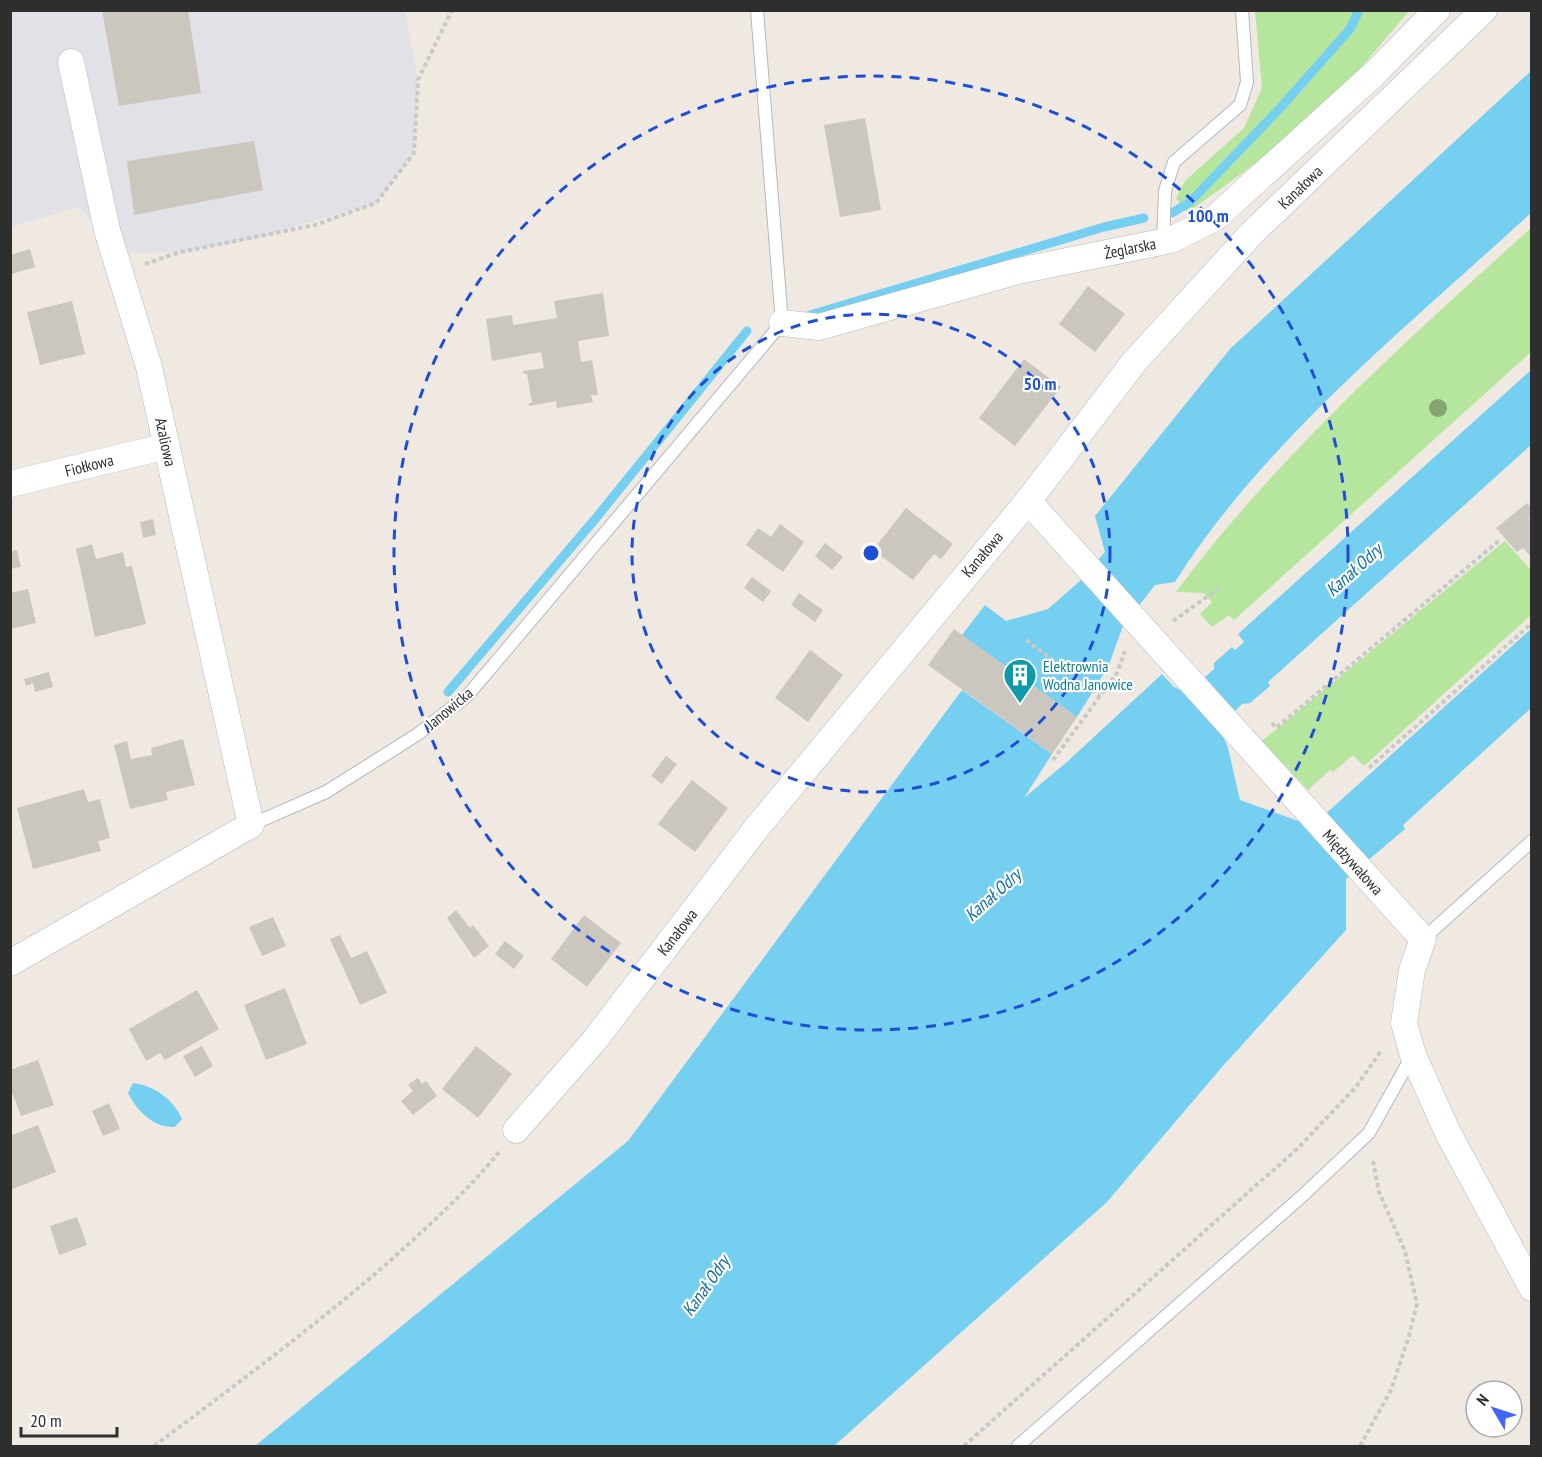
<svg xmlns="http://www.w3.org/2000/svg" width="1542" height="1457" font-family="'PT Sans Narrow',sans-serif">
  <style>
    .industrial { fill: #e3e1e8 }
    .green { fill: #b6e59e }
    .water { fill: #75cff0 }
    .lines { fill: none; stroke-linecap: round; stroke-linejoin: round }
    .stream { stroke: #75cff0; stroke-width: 9 }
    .building { fill: #cbc7bf }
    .lane-casing { stroke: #b4b7c1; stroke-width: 14 }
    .street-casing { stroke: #b4b7c1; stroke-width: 27 }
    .path { stroke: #c9c9c9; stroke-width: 4; stroke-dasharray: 4.5 3; stroke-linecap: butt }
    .lane { stroke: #fff; stroke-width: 12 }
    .street { stroke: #fff; stroke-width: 26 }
    .tree { fill: #84a574 }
    .ring { fill: none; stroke: #1d4ed8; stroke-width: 3; stroke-dasharray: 10 8 }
    .labels { text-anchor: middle; stroke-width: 4.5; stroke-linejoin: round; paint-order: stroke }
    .street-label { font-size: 16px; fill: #2e2e2e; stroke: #fff }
    .culture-label { font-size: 16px; fill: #0d838f; stroke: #fff; text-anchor: start }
    .water-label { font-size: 18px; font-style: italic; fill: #0d6fa3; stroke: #fff }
    .centre { fill: #1d4ed8; stroke: #fff; stroke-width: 3 }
    .ring-label { font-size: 18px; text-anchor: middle; font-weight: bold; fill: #1d4ed8; stroke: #fff; stroke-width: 4.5; stroke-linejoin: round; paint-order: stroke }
  </style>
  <rect width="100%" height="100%" fill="#efe9e1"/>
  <path class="industrial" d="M11,11H405L418,80L414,153L376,203L257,238L180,252L129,253L78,207L11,227Z"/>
  <path class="green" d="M1255,11H1409L1342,90L1285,142L1187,213L1176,198L1185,181L1244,128L1262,88Z
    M1531,228V352L1234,620L1229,615L1212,627L1200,614L1212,602L1204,593L1176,592C1277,456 1406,341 1531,228Z
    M1505,541L1529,568L1531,566V615L1364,766L1353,755L1333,772L1330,770L1308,790L1262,741Z"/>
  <path class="water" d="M1531,71V213C1409,325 1264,441 1175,582L1155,585L1123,626L1108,667L1077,717L962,635L985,605L1006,621L1048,609L1081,580L1105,552L1095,516L1230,349Z
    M1531,370V445L1268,682L1270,686L1250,703L1242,704L1219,727L1228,748L1240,800L1312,826L1531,629V708L1403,825L1405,829L1346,879V930L1222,1067L1107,1202L834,1446H255L628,1141L962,690L1052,754L1024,798L1068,761L1162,674L1174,687L1187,693L1214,669V663L1232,647L1235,650L1244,642L1238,634Z
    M133,1083C155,1086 173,1099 182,1119L175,1127C154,1128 137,1111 128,1093Z"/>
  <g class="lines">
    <path class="stream" d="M1172,213L1190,202L1281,107L1350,29L1359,10
      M810,315L1104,227L1144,218
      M448,692L596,518L747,331"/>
  </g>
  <path class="building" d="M102,10H188L201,93L119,106Z
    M865,118L881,210L840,217L824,125Z
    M254,141L263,190L134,215L127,161Z
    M30,249L35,267L12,274L10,255Z
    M1088,286L1125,314L1095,352L1059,324Z
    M603,293L609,336L578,341L581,362L592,360L598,395H591L593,402L557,408L556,401L529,406V403H532L527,374H524L523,371L544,368L541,352L492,361L486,319L512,315L513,325L557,318L554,301Z
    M72,301L85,354L40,365L27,312Z
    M1024,359L1061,387L1015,446L979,418Z
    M1527,503L1532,509L1529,519L1532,521V558L1523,548L1517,552L1496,528Z
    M906,508L953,544L941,559L934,554L913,580L873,550Z
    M153,519L156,535L143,538L140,522Z
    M780,524L804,542L783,572L746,545L758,528L771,537Z
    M825,543L843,557L832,570L815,556Z
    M92,544L96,559L123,552L126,567L132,566L146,624L95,637L76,549Z
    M17,550L21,567L10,569V552Z
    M752,577L771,591L763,602L744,588Z
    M28,589L36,623L10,629V593Z
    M799,593L823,610L815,622L791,605Z
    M954,629L1077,717L1052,754L928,665Z
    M810,650L843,675L808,722L775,698Z
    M49,672L53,687L35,692L33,683L26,686L24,679Z
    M183,739L195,785L166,792L168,800L130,809L114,745L127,741L131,759L152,755L151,748Z
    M666,756L677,764L662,784L651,776Z
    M692,780L728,808L695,852L658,824Z
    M84,789L88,802L100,799L110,838L98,841L101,851L33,869L17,808Z
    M456,910L470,928L473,925L489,946L474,958L447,918Z
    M584,915L621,943L587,987L551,959Z
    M273,917L286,946L262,956L249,927Z
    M340,935L351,958L367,951L387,993L360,1005L330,939Z
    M505,941L524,956L514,969L495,954Z
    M285,988L307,1044L266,1060L244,1005Z
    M197,990L219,1029L165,1060L160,1053L146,1061L129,1029Z
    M202,1046L213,1066L195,1077L183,1056Z
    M476,1046L512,1074L478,1118L442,1089Z
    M38,1060L54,1105L21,1116L10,1087V1070Z
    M418,1078L422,1084L426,1081L437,1096L413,1115L401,1101L413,1091L408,1085Z
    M109,1103L120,1129L103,1136L92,1111Z
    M38,1125L56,1172L10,1190V1136Z
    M77,1217L87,1245L59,1255L50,1226Z"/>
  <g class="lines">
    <defs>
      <path id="lane" d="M1163,242L1165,191L1174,162L1240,105L1247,82L1242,10
        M251,825L326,792L418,734L468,695L782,323L757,10
        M1423,939L1532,841
        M1018,1446L1300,1198L1369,1133L1412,1056"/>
      <path id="street" d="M782,323L819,327L1018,271L1171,240L1215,218L1374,74L1437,10
        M10,484L167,446
        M1028,501L1423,939L1412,970L1404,1023L1413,1055L1448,1133L1532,1288
        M10,963L251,825L149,367L107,230L71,62
        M516,1130L594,1041L759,825L1028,501L1135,361L1252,233L1484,10"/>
    </defs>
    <use href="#lane" class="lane-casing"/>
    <use href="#street" class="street-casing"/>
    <path class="path" d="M145,264L180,252L315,225L376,203L414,153L418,80L452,10
      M1173,621L1219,588
      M1026,640L1100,696
      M1272,723L1276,728L1500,540
      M1053,760L1117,673L1125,651
      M1369,768L1532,623
      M154,1446C234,1386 314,1327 390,1261C428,1226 467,1192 499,1152
      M964,1446L1298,1148L1356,1087L1381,1051
      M1360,1446L1391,1390L1409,1336L1417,1304L1405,1251L1379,1192L1373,1161"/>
    <use href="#lane" class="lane"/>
    <use href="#street" class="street"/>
  </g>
  <circle class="tree" cx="1438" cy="408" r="9"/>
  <g class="ring">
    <circle cx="871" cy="553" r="239"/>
    <circle cx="871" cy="553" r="477"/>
  </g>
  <defs>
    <symbol id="building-pin" viewBox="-11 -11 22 30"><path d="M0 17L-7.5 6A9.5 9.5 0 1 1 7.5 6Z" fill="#0f9aa8" stroke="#fff"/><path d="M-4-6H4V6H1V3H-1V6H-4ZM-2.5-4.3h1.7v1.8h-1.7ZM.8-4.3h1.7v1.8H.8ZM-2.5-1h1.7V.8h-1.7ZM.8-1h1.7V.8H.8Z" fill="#fff"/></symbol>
  </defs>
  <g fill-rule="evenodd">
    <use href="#building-pin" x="1001" y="656" width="38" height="52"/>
  </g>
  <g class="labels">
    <g class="street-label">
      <text transform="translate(1300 187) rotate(-44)" y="6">Kanałowa</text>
      <text transform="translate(1130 248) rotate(-11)" y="6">Żeglarska</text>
      <text transform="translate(166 442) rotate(78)" y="6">Azaliowa</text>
      <text transform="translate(89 465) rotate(-14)" y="6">Fiołkowa</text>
      <text transform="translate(982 554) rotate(-50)" y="6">Kanałowa</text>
      <text transform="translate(449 708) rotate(-40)" y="6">Janowicka</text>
      <text transform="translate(1353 862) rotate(48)" y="6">Międzywałowa</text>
      <text transform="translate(677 932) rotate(-52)" y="6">Kanałowa</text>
    </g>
    <g class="culture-label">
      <text x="1043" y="672">Elektrownia<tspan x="1043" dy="18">Wodna Janowice</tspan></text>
    </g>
    <g class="water-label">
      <text transform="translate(1354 570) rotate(-42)" y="6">Kanał Odry</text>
      <text transform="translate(993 895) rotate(-42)" y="6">Kanał Odry</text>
      <text transform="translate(706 1286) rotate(-55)" y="6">Kanał Odry</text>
    </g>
  </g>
  <circle cx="871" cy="553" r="9" class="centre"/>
  <g class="ring-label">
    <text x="1208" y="222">100 m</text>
    <text x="1040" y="390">50 m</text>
  </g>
  <rect width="1542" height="1457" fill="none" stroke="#2e2e2e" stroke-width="24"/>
  <g transform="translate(1494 1409) rotate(309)"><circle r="28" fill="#ffffff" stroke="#ababab" stroke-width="1.5"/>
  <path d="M0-4.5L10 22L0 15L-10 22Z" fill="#4264fb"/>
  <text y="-9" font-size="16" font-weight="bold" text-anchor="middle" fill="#2e2e2e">N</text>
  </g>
  <path d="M21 1427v9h96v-9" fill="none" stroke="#2e2e2e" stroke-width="3"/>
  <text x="30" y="1427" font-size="18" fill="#2e2e2e" stroke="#ffffff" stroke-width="4.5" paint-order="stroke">20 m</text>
</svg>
